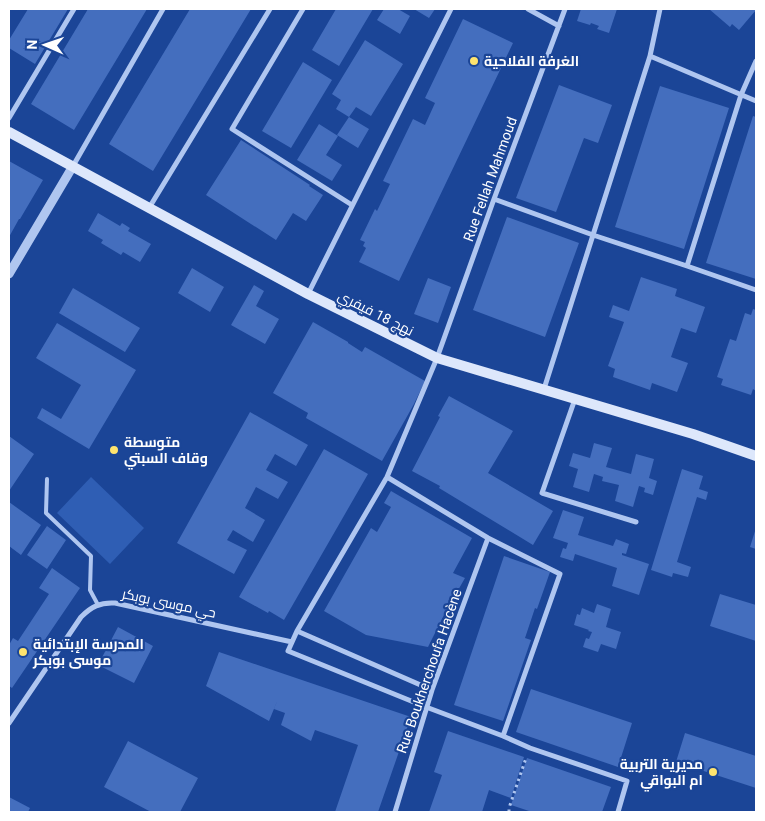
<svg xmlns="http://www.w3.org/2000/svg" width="765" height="821" font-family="Roboto,Cairo,sans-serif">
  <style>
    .green { fill: #2f5eb4 }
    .building { fill: #446ebe }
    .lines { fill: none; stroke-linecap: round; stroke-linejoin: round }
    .path { stroke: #afc6f0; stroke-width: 3; stroke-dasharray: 2.5 4; stroke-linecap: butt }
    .service { stroke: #afc6f0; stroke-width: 4 }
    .minor { stroke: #afc6f0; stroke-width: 5 }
    .tertiary { stroke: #afc6f0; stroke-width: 9 }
    .secondary { stroke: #dde7fb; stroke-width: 10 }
    .poi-dot { fill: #ffe46e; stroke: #1b4597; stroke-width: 2 }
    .labels { text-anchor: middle; stroke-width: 4.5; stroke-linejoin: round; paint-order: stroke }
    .poi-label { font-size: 14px; font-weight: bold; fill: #fff; stroke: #1b4597; text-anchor: start }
    .street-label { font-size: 14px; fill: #fff; stroke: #1b4597 }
  </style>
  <rect width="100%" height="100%" fill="#1b4597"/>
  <path class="green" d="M91,477L144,528L110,564L57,513Z"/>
  <path class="building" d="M28,9H68L35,64L9,48V40Z
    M88,9H147L74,130L31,104Z
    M190,9H251L153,171L109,144Z
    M336,9H373L339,66L312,50Z
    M384,9H398L410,16L400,34L377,20Z
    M414,9H435L429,18Z
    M581,9H617L609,33L597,29L599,26L591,23L590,25L577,21Z
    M709,9H756V10L739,30L732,24L730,27Z
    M463,19L513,43L399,281L359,262L366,248L363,246L365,242L360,240L375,209L377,211L390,184L383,181L413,119L425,125L435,103L425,98Z
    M365,40L403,64L371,116L356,107L349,117L336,109L341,100L332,94Z
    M303,62L332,80L291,148L262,131Z
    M559,85L612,105L598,143L584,138L556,212L516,198Z
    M660,86L729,108L684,249L615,227Z
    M753,116L756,117V279L706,263Z
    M349,117L369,129L358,148L337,135Z
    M319,124L338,136L326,155L342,165L332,181L297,160Z
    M241,140L310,185L309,186L323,195L306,221L293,213L276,240L206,195Z
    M9,161L43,180L20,219H19L9,237Z
    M98,213L120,226L122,223L130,228L128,231L151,244L140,262L123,252L121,255L101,243L103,240L88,231Z
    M507,217L579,243L545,337L473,310Z
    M192,268L224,287L210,312L178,293Z
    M641,277L677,289L675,296L705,307L696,333L681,328L671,357L688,363L677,392L652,383L650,390L613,377L615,369L608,366L624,322L609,317L613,305L629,311Z
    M428,278L451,287L438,323L414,314Z
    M254,285L264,291L256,306L279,319L265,344L231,325Z
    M73,288L140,328L125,352L59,313Z
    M753,309L756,310V391L753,389L751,395L721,385L723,379L717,377L730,339L736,341L745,313L751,315Z
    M313,322L348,342V343L362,352L365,347L425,381L414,404L382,461L306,418L308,413L273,393Z
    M57,323L136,370L89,449L37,418L42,408L61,419L81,385L36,358Z
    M449,396L513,431L488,473L553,511L533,545L439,488L440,486L412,471L440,417L438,416Z
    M250,412L308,445L296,466L275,454L266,470L288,482L278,499L256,487L245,508L265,520L253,542L233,530L227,540L247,550L234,574L177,543Z
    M9,436L34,454L9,491Z
    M594,443L612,448L606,467L631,474L636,454L654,459L649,478L657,481L653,495L644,492L645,488L639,486L633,507L615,501L619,485L602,481L603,477L594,474L589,492L573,487L578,469L569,466L573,453L590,458Z
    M324,449L368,474L284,620L269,611L268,613L239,597Z
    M682,469L703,476L699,489L708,492L706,500L697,497L677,562L691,567L688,577L673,573L672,577L651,570Z
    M391,491L472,538L453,573L465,578L445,613L428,647L366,635L324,611L371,528L377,532L391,507L384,503Z
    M9,502L41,525L21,555L9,546Z
    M563,510L584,517L578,535L613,546L616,539L629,544L626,554L622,553V555L649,564L639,595L612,586L617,568L575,554L573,561L560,557L563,548L566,549L568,543L553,538Z
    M47,526L66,540L47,569L27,555Z
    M756,528V549L750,547Z
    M504,556L550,572L537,609L535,608L525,638L531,640L503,721L454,705Z
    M52,568L80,588L12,688L9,686V645L13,638L18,641L49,594L39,588Z
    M720,594L756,605V641L710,626Z
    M597,604L611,609L606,627L621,632L616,649L601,644L598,652L583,647L586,638L589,639L592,632L588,631L589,630L574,625L577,614L580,615L582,608L594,613Z
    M118,627L153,646L134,683L98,665Z
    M219,652L411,717L378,812H335L358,745L315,730L311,741L281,725L285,713L274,709L278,699L269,721L206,686Z
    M531,689L632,723L618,767L516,732Z
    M448,731L524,757L511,798L489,790L482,812H429L442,775L434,772Z
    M685,733L756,756V788L676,762Z
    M128,741L198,778L180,812H151L104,787Z
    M527,758L611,787L602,812H532L511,805Z
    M9,797L30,808L28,812H9Z"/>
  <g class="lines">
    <path class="path" d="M509,812V808L526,758"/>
    <path class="service" d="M47,479L46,513L91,556L90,590L98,605"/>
    <path class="minor" d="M303,9L232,129L352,205
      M528,9L559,26
      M660,9L650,56L756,101
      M756,61L741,95L687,266L756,290
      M9,118L74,9
      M73,166L163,9
      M494,199L593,235L650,56
      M149,208L270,9
      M308,294L451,9
      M544,389L593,235L687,266
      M575,399L542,493L636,522
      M387,477L488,538L560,574L503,736L426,707L288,651L297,631L387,477L437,358L494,199L565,9
      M297,631L432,690
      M9,723L81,617C91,607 100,602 115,603L292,642
      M503,736L530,748L627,781L618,812
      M395,812L432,690L488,538"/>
    <path class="tertiary" d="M9,274L73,166"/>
    <path class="secondary" d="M9,132L308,294L437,358L693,434L756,456"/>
  </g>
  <g class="poi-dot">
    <circle cx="474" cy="61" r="5"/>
    <circle cx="114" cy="450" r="5"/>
    <circle cx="23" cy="652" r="5"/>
    <circle cx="713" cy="772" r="5"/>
  </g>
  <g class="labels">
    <g class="poi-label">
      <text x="484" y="66">الغرفة الفلاحية</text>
      <text x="124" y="447">متوسطة<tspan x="124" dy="16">وقاف السبتي</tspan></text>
      <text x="33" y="649">المدرسة الإبتدائية<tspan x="33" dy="16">موسى بوبكر</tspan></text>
      <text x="703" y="769" text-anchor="end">مديرية التربية<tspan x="703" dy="16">ام البواقي</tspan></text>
    </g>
    <g class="street-label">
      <text transform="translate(490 179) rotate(-70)" y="5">Rue Fellah Mahmoud</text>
      <text transform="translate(376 313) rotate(27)" y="5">نهج 18 فيفري</text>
      <text transform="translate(169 603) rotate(12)" y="5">حي موسى بوبكر</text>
      <text transform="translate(429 671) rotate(-71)" y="5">Rue Boukherchoufa Hacène</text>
    </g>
  </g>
  <rect width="765" height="821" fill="none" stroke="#ffffff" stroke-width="20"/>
  <g transform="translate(45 45) rotate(272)" stroke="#1b4597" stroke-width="4" paint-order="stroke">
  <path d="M0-4L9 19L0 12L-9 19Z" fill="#ffffff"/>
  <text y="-8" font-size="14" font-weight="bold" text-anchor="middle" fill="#ffffff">N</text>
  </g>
</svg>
